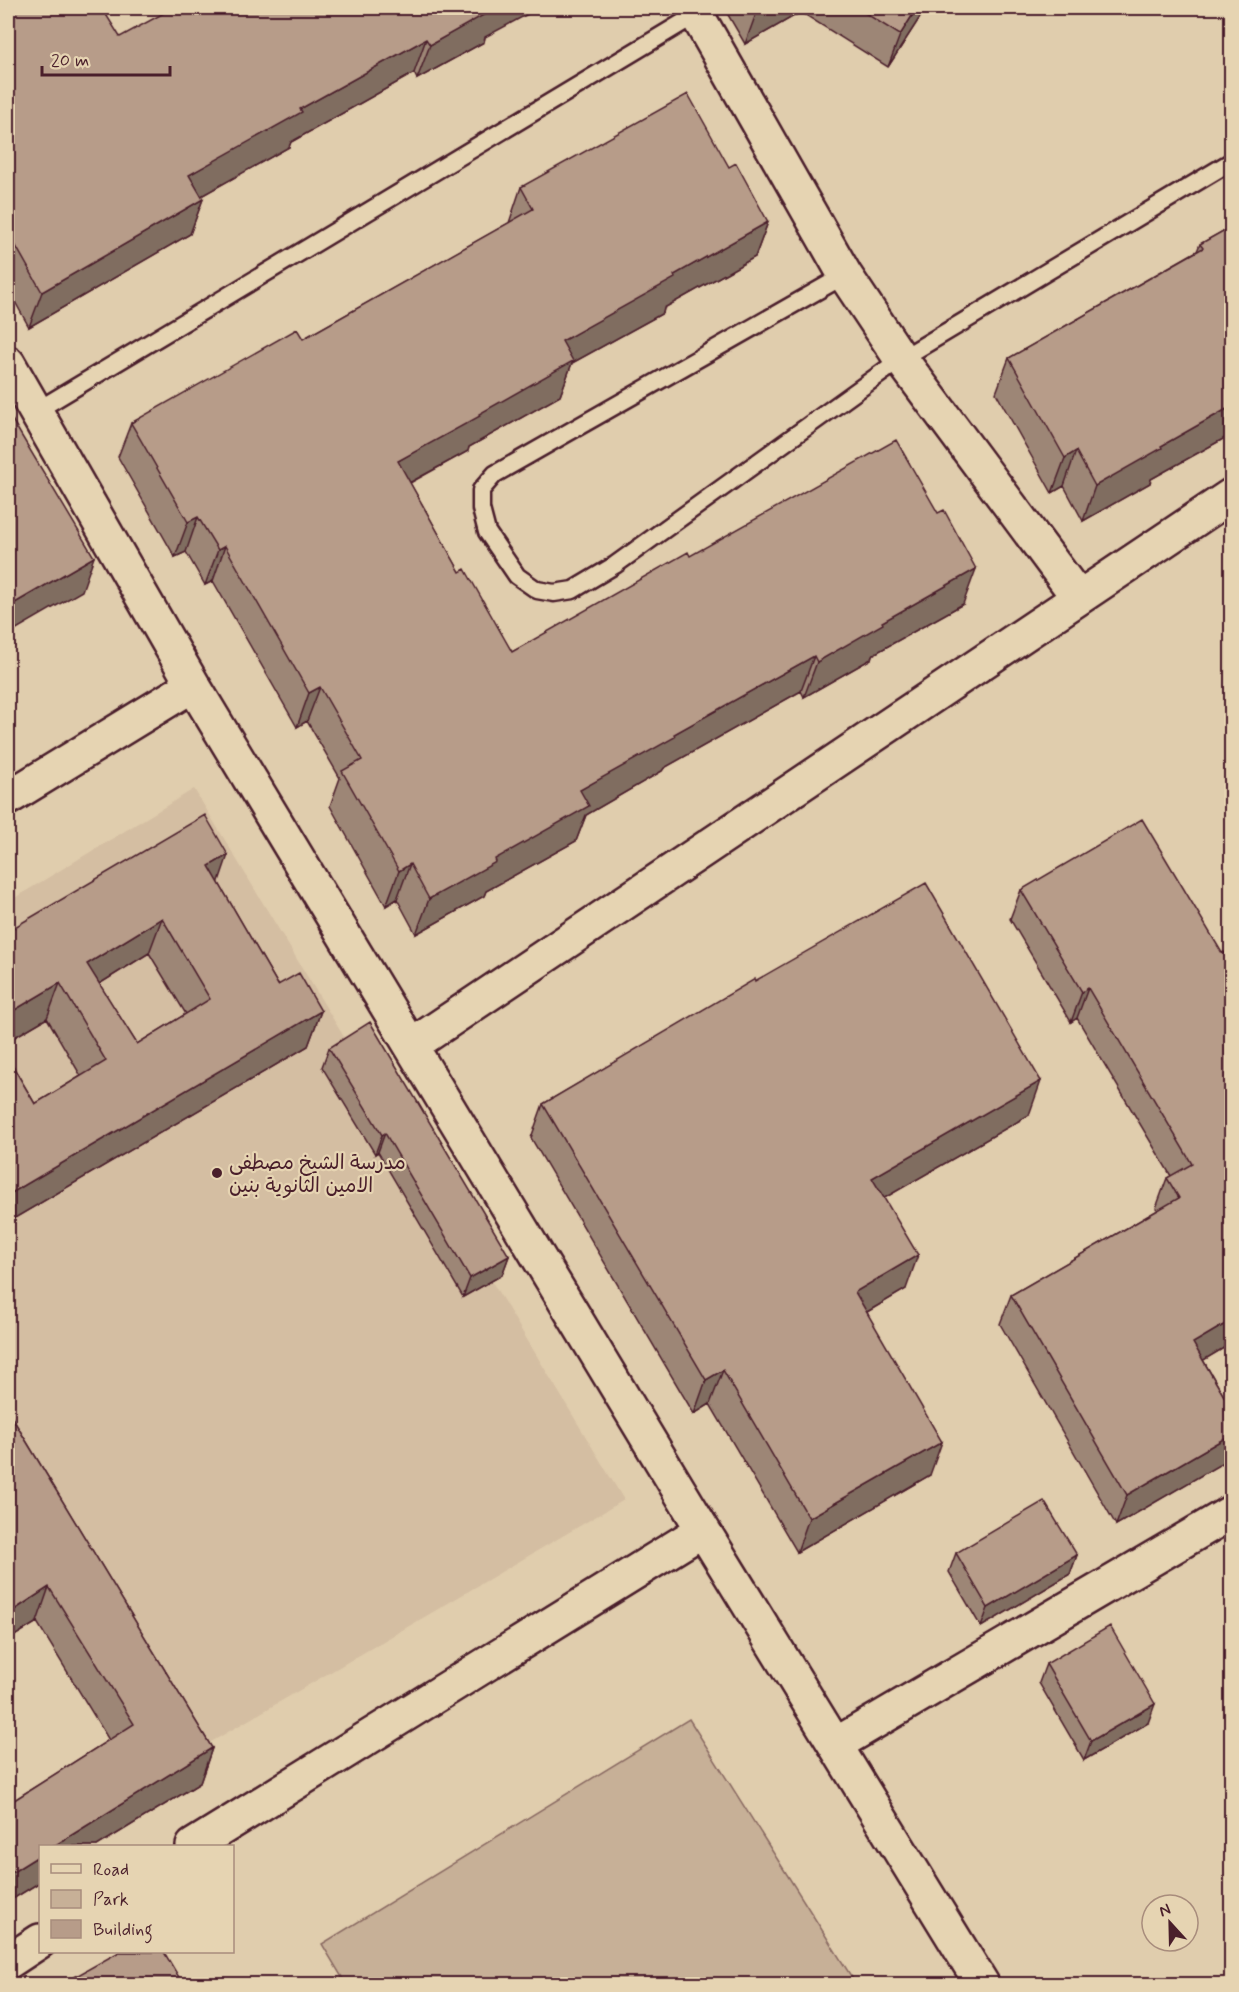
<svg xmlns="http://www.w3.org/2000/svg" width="1239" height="1992" font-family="Mynerve,'Playpen Sans Arabic',sans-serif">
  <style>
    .built { fill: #d4bea2 }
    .green { fill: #c7b097; stroke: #886861; stroke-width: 1.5 }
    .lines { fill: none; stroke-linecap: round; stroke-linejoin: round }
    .service-casing { stroke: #4a1f2b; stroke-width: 21 }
    .minor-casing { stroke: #4a1f2b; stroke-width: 38 }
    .service { stroke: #e6d4b2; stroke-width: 16 }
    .minor { stroke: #e6d4b2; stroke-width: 33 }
    .wall { fill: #9d8676; stroke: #4a1f2b; stroke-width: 1.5; fill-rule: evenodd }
    .shaded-wall { fill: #806d60; stroke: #4a1f2b; stroke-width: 1.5 }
    .building { fill: #b79c89; stroke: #4a1f2b; stroke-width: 1.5; fill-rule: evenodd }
    .poi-dot { fill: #4a1f2b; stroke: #e6d4b2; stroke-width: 2 }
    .labels { text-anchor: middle; stroke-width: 4.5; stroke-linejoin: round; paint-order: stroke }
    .poi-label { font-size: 20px; fill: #4a1f2b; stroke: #e6d4b2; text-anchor: start }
  </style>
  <rect width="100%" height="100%" fill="#e0cdad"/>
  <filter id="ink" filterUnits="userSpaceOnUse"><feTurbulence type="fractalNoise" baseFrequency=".0167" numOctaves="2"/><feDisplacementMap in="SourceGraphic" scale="12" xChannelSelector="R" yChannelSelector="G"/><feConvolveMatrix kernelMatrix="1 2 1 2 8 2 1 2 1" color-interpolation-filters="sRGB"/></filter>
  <g filter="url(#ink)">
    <path class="built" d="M194,789L624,1500L194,1752L8,1444V902Z"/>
    <path class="green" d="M689,1719L856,1984H346L322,1944Z"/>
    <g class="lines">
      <defs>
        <path id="service" d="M845,275L495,474L481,490V509L487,532L517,576L537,590L554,593L573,590L615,565L901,359L1232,161
          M36,411L697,14"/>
        <path id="minor" d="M693,8L845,275L901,359L1078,597
          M8,363L193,685L411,1046L703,1530L982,1984
          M8,798L193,685
          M411,1046L1232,495
          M835,1745L1232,1512
          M193,1846L703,1530
          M8,1962L40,1941"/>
      </defs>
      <use href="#service" class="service-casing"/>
      <use href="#minor" class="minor-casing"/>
      <use href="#service" class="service"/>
      <use href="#minor" class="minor"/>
    </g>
    <path class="wall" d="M8,8L120,37H485L484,42L417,79L414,73L291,142L289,147L201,196L203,199L190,234L29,327L8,289Z
      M724,8H926L888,67L801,12L745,44Z
      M729,167L768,222L755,257L664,308L663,313L572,363L560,396L469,447L468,451L410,483L460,572L512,652L690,556L963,604L872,655L871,659L804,697L801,691L664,768L662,771L586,815L576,841L486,891L484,896L416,934L397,899L386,906L330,806L340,778L307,721L297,727L213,581L205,585L186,552L175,557L118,457L131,423L303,339L509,223L521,187Z
      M1232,226V434L1151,479L1150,483L1083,521L1064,486L1052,493L996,393L1009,358L1197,251L1200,244Z
      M218,882L278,985L321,1011L308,1046L8,1222V1058L35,1104L81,1076L47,1018L8,1041V931ZM149,953L186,1014L137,1044L99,984Z
      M1021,890L1222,953L1232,964V1343L1203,1360L1232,1410V1457L1116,1525L1000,1324L1011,1295L1158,1210L1156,1208L1167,1178L1171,1176L1077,1018L1071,1022L1010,919Z
      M755,981L1029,1115L884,1198L906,1289L867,1312L930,1475L797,1552L710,1404L694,1414L531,1138L543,1104Z
      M329,1048L509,1256L502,1275L463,1297L378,1152L375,1154L322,1067Z
      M8,1411L212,1748L200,1783L97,1846H40V1882L8,1902V1804L109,1740L37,1622L8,1640Z
      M956,1553L1077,1555L1070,1574L981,1627L949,1572Z
      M1046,1664L1148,1723L1084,1760L1039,1683Z"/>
    <path class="shaded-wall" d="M494,8H539L485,37L484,42L417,79L430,45Z
      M764,8H802L801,12L745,44L757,11Z
      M917,8H926L888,67L900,35Z
      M426,39L414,73L291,142L289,147L176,210L189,175L300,109Z
      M203,199L190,234L29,327L42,292Z
      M768,222L755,257L664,308L663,313L572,363L560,396L469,447L468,451L385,496L398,461L479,414L562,341L674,275Z
      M1232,406V434L1151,479L1150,483L1083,521L1095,486L1161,446Z
      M1076,451L1064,486L1052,493L1065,458Z
      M198,517L186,552L175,557L188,522Z
      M225,546L213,581L205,585L218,550Z
      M94,557L82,591L8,634V607Z
      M976,569L963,604L872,655L871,659L804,697L817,662L882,622Z
      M814,656L801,691L664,768L662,771L586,815L576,841L486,891L484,896L416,934L429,899L495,859L580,790L674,734Z
      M320,687L307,721L297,727L309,693Z
      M228,855L216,890L209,866Z
      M410,864L397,899L386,906L399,871Z
      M162,918L149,953L75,999L87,964Z
      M60,983L47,1018L8,1041V1014Z
      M1088,988L1077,1018L1071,1022L1082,992Z
      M321,1011L308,1046L8,1222V1195Z
      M1041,1081L1029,1115L860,1212L872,1178Z
      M385,1133L378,1152L375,1154L382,1135Z
      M918,1255L906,1289L843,1326L855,1292Z
      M509,1256L502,1275L463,1297L470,1278Z
      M1232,1320V1343L1182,1373L1193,1343Z
      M723,1370L710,1404L694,1414L706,1380Z
      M1232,1434L1231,1458L1116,1525L1127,1495Z
      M942,1442L930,1475L797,1552L809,1518Z
      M1077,1555L1070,1574L981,1627L988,1608Z
      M49,1587L37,1622L8,1640V1614Z
      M1155,1704L1148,1723L1084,1760L1091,1741Z
      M212,1748L200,1783L97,1846H54Z
      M40,1855V1882L8,1902V1875Z"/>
    <path class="building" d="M8,8H102L120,37L173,8H496L430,45L426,39L300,109L302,112L189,175L203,199L42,292L8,232Z
      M755,8H764L757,11Z
      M857,8H917L900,35Z
      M688,94L729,167L736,163L768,222L674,275L675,278L562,341L573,361L479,414L480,416L398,461L460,572L465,569L512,652L688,552L690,556L896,440L938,513L944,510L976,569L882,622L883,624L817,662L814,656L674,734L675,737L580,790L589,806L495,859L496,862L429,899L410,864L399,871L342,771L362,760L320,687L309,693L225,546L218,550L198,517L188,522L131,423L297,329L303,339L533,209L521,187Z
      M1232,226V406L1161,446L1162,448L1095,486L1076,451L1065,458L1009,358L1203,248L1200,244Z
      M8,413L94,557L8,607Z
      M205,815L228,855L209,866L278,985L299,973L321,1011L8,1195V1058L35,1104L106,1061L60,983L8,1014V931ZM162,918L210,999L137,1044L87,964Z
      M1142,819L1222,953L1224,952L1232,964V1320L1193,1343L1232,1410V1434L1127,1495L1011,1295L1179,1198L1167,1178L1192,1164L1088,988L1082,992L1021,890Z
      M926,883L1041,1081L872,1178L918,1255L855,1292L942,1442L809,1518L723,1370L706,1380L543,1104L755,979V981Z
      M370,1022L509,1256L470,1278L385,1133L382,1135L329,1048Z
      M8,1411L212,1748L54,1846H40V1855L8,1875V1804L134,1724L49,1587L8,1614Z
      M1044,1501L1077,1555L988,1608L956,1553Z
      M1110,1626L1155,1704L1091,1741L1046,1664Z
      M119,1952H164L183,1984H62Z"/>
  </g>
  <circle class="poi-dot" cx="217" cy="1173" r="6"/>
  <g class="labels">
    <g class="poi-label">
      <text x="229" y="1169">مدرسة الشيخ مصطفى<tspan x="229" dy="23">الامين الثانوية بنين</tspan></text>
    </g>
  </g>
  <rect width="1239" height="1992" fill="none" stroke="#e6d4b2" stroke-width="30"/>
  <rect x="15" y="15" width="1209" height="1962" fill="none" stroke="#4a1f2b" stroke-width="2" filter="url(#ink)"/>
  <rect x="39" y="1845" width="195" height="108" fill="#e6d4b2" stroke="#a88c7c" stroke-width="1.5"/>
  <rect x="51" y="1864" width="30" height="9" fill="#e6d4b2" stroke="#a88c7c" stroke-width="1.5"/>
  <text x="93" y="1875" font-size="18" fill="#4a1f2b">Road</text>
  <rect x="51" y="1890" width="30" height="18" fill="#c7b097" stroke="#a88c7c" stroke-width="1.5"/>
  <text x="93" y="1905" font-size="18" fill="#4a1f2b">Park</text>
  <rect x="51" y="1920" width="30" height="18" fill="#b79c89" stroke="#a88c7c" stroke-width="1.5"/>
  <text x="93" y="1935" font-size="18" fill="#4a1f2b">Building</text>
  <g transform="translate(1170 1923) rotate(338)"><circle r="28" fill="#e6d4b2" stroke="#a88c7c" stroke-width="1.5"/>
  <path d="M0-4.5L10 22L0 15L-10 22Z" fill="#4a1f2b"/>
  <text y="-9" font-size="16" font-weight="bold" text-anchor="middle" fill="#4a1f2b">N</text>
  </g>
  <path d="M42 66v9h128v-9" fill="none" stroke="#4a1f2b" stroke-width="3"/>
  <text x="51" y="66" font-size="18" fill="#4a1f2b" stroke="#e6d4b2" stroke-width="4.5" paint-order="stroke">20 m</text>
</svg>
